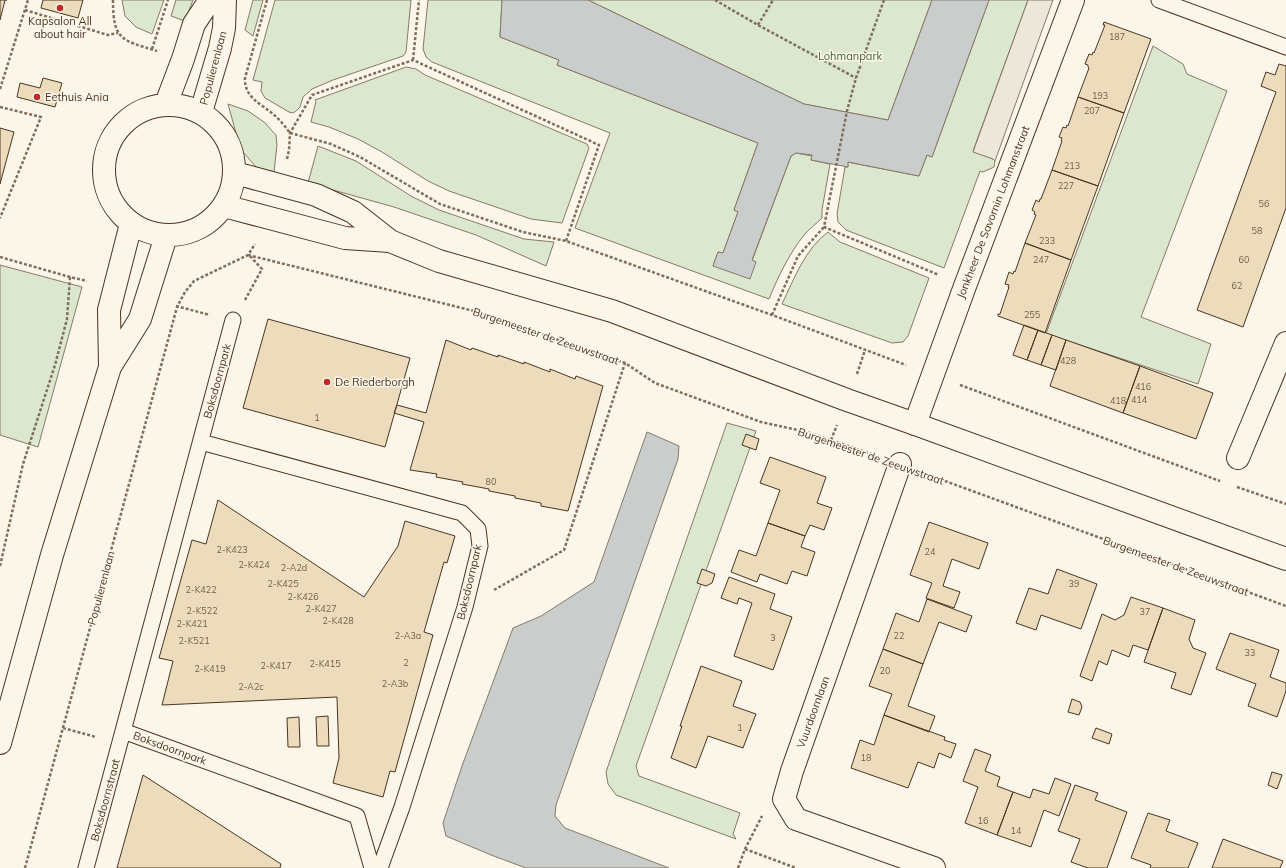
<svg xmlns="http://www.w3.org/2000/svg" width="1286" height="868" font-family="Mulish,sans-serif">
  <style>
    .green { fill: #dce7d0; stroke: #887966 }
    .parking { fill: #ede7d9; stroke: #887966 }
    .water { fill: #c9cecd; stroke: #887966 }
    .building { fill: #ecdcbc; stroke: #4a3520 }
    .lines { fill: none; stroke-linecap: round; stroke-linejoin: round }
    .service-casing { stroke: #4a3520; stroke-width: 17 }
    .minor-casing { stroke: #4a3520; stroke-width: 24 }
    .tertiary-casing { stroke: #4a3520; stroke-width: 24 }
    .path { stroke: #7f6f5c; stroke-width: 2.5; stroke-dasharray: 3 2; stroke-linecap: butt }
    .service { stroke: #fbf6e9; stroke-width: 15 }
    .minor { stroke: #fbf6e9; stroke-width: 22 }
    .tertiary { stroke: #fbf6e9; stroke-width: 22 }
    .poi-dot { fill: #c62828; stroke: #fbf6e9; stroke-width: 1.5 }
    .labels { text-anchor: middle; stroke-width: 3; stroke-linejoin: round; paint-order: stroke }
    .number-label { font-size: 9px; fill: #725f47 }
    .poi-label { font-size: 11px; fill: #4a3520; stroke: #fbf6e9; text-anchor: start }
    .park-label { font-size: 11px; fill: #436837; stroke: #fbf6e9 }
    .street-label { font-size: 11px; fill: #4a3520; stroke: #fbf6e9 }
  </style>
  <rect width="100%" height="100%" fill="#fbf6e9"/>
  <path class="green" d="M122,0H164L152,34L136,27L125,16Z
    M176,0H193L185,21L171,16Z
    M253,0H263L253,36L245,30Z
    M275,0H411L406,52L403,56L333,80L312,89L303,97L300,107L296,111L293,113L289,112L265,98L261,91L262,82L253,80Z
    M428,0H502L500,37L559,60L557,65L758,143L734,210L738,212L723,253L718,252L713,266L756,262L752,261L791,156L796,153L812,156L811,160L830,164L822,210V218C816,224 809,229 804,235C789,254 778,277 769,299L575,228L610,133L432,62L426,57L423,49Z
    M588,0H932L888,120L804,104Z
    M989,0H1028L973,151L993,159L995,161L994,167L983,172L980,171L944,268L846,230L838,222L837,214L845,167H848L847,162L919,176L927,155L932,157Z
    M1153,46L1183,64L1187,74L1227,91L1141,317L1211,344L1198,384L1065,340L1044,339Z
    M406,67L416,69L425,75L587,144L589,148L562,223L531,219L449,191L428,181L382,152L358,139L329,127L311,122L316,101L315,100Z
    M228,104L248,111L264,122L276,135L277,145L274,172L256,167L243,152L236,133Z
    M318,146L356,161L411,196L439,210L524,239L554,242L546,266L476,235L394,207L308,183Z
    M828,232L840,242L929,278L908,336L903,342L892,343L782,304C794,279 805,249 828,232Z
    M0,265L82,287L38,447L0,435Z
    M727,423L756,431L636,766L639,776L740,813L733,834L736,839L616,795L608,784L606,772Z"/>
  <path class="parking" d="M1028,0H1053L995,161L993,159L973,152Z"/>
  <path class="water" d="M502,0H588L804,104L888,120L932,0H989L932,157L927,155L919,176L848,162V167L811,160L812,155L796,153L791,156L752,260L756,262L750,279L713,266L718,252L723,253L738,212L734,210L758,143L557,65L559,60L500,37Z
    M647,432L679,446L678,459L556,805L555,816L565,828L669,868H526L491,855L446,836L443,823L462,766L513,628L541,616L594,582Z"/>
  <path class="building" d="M0,0H7H5L0,20Z
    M43,0H83L78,18L41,8Z
    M1104,22L1151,39L1124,113L1078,97L1089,68L1088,67V65L1085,64L1089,54L1092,55L1093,52L1094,53L1105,25H1103Z
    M1279,64L1286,66V208L1243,327L1197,310L1276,92L1261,86L1266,72L1275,75Z
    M43,78L62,83L55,107L17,97L20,83L40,88Z
    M1078,97L1124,113L1098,186L1052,170L1062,141L1061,140L1062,138L1059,137L1063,127L1066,128L1067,125L1068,126Z
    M0,128L14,132L0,184Z
    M1052,170L1098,186L1071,260L1025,243L1036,215L1034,214L1035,212L1032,210L1036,200L1039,202L1040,199H1041Z
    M1025,243L1071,260L1045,333L998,316V314H1000L1009,287H1008L1009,285L1005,284L1009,272L1013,274L1014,271L1015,272Z
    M268,319L410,358L385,447L243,408Z
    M1024,325L1038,330L1027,360L1013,355Z
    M1038,330L1052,335L1041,365L1027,360Z
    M1052,335L1066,340L1056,370L1041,365Z
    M446,340L471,350L472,348L498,357V355L524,364V362L550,372V369L575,379L576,376L603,386L568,511L541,506V503L515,498V496L489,491V489L462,484L463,482L436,477L437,474L410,470L424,422L394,413L397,405L426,413Z
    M1066,340L1140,366L1123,413L1050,386Z
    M1140,366L1213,393L1196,439L1123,413Z
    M746,434L759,439L756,450L742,445Z
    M770,457L826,477L817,503L832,508L824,530L810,525L805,536L768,523L780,490L760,483Z
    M218,500L364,597L398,546L405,521L455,536L447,563L444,562L424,632L433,635L395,772L390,771L383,797L333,783L339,758L337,697L162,705L173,661L159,658L192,540L206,544Z
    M929,522L988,543L979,569L952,559L943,586L960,592L954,608L926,598L932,583L910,575Z
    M768,523L805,536L801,547L815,552L807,576L792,571L787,584L760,574L757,582L731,572L739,550L756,556Z
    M702,569L715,574L712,583L706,586L697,583Z
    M1057,569L1097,584L1081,629L1041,615L1036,630L1016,623L1029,588L1048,594Z
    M729,577L775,594L770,609L792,617L773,670L734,656L752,603L739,598L737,604L721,598Z
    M1131,597L1163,608L1148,650L1133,645L1129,657L1112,650L1107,665L1099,661L1092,681L1080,676L1102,614L1115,620L1124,615Z
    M927,599L972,616L966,632L939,622L923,664L883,649L896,613L919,622Z
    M1163,608L1195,620L1189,639L1193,648L1206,653L1191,695L1171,688L1176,673L1144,662Z
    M1230,633L1279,650L1270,677L1286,683V691L1277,717L1248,706L1256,684L1216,669Z
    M883,649L923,664L908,706L935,716L929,732L884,715L892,694L869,686Z
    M701,666L742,681L733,706L756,714L743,748L708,736L696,768L671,758L682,726H680Z
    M1072,699L1080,702L1082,707L1079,715L1068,712Z
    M884,715L945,737L944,740L956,744L951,758L939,753L934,768L918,762L908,788L851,768L860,740L874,745Z
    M328,716L329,746H317L316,717Z
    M299,717L300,747H288L287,718Z
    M1096,728L1112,734L1109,744L1092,738Z
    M975,749L991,755L985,771L1000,777L997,786L1013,792L997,835L965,823L978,787L963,781Z
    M1272,772L1282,775L1277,789L1268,785Z
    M143,775L281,864L280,868H117Z
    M1055,778L1071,784L1059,816L1044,810L1031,847L997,835L1013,792L1030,798L1033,789L1049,794Z
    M1075,785L1098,793L1095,800L1127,812L1107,868H1088L1071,862L1080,839L1058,831Z
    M1148,813L1170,820L1166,831L1198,843L1188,868H1150L1151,865L1131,858Z
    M1223,839L1283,861L1280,868H1212Z"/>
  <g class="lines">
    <defs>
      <path id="service" d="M1159,0L1286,47
        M233,320L123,731L357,816L372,868
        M201,442L462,513L478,529L480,546L465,607L402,807L380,868
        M86,868L123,731"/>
      <path id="minor" d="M915,424L965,286L1073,0
        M1238,458L1286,343
        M900,464L792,771L784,799L796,819L934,868"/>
      <path id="tertiary" d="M166,104L183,59L194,24L210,0
        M104 170a65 65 0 1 1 130 0a65 65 0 1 1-130 0Z
        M201,112L220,48L224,28L225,0
        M235,173L316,195L353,212L390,241L439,261L612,311L847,400L915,424L1286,559
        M224,206L345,238L390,241
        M110,367L109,310L131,224
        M0,743L52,555L110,367L140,319L166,236"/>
    </defs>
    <use href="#service" class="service-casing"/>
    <use href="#minor" class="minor-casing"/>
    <use href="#tertiary" class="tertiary-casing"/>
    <path class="path" d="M113,0C113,40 121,40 157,51
      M267,0L245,78C244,97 260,103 273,114C279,119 285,126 290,133
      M715,0L758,25L856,78
      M884,0L856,78L847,111L824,227L939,275
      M25,10L108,35L118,33
      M758,25L773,0
      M152,49L168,0
      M413,60L419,0
      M0,89L28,0
      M0,107L41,117L0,218
      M290,133L331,144L360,157L440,204L523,232L566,241L772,315L906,365
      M287,159L289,150L290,133L312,95L413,60L599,145L566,241
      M248,255L478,312L625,363L655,383L761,422L807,432L874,455
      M0,257L70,277L87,281
      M245,300L262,269L249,255
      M176,306L210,315
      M772,315L798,256L824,227
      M857,374L865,350
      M960,385L1220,481
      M831,440L837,425
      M926,474L1286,606
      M1237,487L1286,504
      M0,566L23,464L55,365L67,319L70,277
      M494,590L564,550L625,363
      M63,728L96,737
      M745,849L796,868
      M25,868L177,307L185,292L194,281L248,255L255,244
      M738,868L745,849L762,816"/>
    <use href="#service" class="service"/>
    <use href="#minor" class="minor"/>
    <use href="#tertiary" class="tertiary"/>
  </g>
  <g class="poi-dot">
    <circle cx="60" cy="8" r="4"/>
    <circle cx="37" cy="97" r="4"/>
    <circle cx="327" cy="382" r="4"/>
  </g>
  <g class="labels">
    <g class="number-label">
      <text x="1117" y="40">187</text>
      <text x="1100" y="99">193</text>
      <text x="1092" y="114">207</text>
      <text x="1072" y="169">213</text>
      <text x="1066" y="189">227</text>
      <text x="1264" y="207">56</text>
      <text x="1257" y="234">58</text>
      <text x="1047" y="244">233</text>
      <text x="1041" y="263">247</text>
      <text x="1244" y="263">60</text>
      <text x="1237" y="289">62</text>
      <text x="1032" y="318">255</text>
      <text x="1068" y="364">428</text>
      <text x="1143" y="390">416</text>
      <text x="1139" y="403">414</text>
      <text x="1118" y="404">418</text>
      <text x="317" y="421">1</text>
      <text x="491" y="485">80</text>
      <text x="232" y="553">2-K423</text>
      <text x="930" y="555">24</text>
      <text x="254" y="568">2-K424</text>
      <text x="294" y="571">2-A2d</text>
      <text x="283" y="587">2-K425</text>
      <text x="1074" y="587">39</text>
      <text x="201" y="593">2-K422</text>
      <text x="303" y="600">2-K426</text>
      <text x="321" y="612">2-K427</text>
      <text x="202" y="614">2-K522</text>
      <text x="1145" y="615">37</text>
      <text x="338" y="624">2-K428</text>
      <text x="192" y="627">2-K421</text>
      <text x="408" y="639">2-A3a</text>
      <text x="899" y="639">22</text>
      <text x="773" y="641">3</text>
      <text x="194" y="644">2-K521</text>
      <text x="1250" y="656">33</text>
      <text x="406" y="666">2</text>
      <text x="325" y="667">2-K415</text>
      <text x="276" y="669">2-K417</text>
      <text x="210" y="672">2-K419</text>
      <text x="885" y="674">20</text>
      <text x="395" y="687">2-A3b</text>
      <text x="251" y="690">2-A2c</text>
      <text x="740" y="731">1</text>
      <text x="866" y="761">18</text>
      <text x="983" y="824">16</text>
      <text x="1016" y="834">14</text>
    </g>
    <g class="poi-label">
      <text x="60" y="25" text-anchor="middle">Kapsalon All<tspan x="60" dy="13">about hair</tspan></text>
      <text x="45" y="101">Eethuis Ania</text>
      <text x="335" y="386">De Riederborgh</text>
    </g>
    <g class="park-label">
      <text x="850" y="60">Lohmanpark</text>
    </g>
    <g class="street-label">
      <text transform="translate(213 68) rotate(-75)" y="4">Populierenlaan</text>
      <text transform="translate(993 212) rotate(-69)" y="4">Jonkheer De Savornin Lohmanstraat</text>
      <text transform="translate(546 336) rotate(19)" y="4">Burgemeester de Zeeuwstraat</text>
      <text transform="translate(217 381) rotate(-75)" y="4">Boksdoornpark</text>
      <text transform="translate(871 456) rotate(19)" y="4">Burgemeester de Zeeuwstraat</text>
      <text transform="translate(1176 566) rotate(20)" y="4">Burgemeester de Zeeuwstraat</text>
      <text transform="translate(469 582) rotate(-77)" y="4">Boksdoornpark</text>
      <text transform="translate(101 588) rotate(-75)" y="4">Populierenlaan</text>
      <text transform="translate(813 712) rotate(-70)" y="4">Vuurdoornlaan</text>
      <text transform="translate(170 748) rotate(20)" y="4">Boksdoornpark</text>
      <text transform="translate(105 800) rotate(-75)" y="4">Boksdoornstraat</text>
    </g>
  </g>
</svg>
